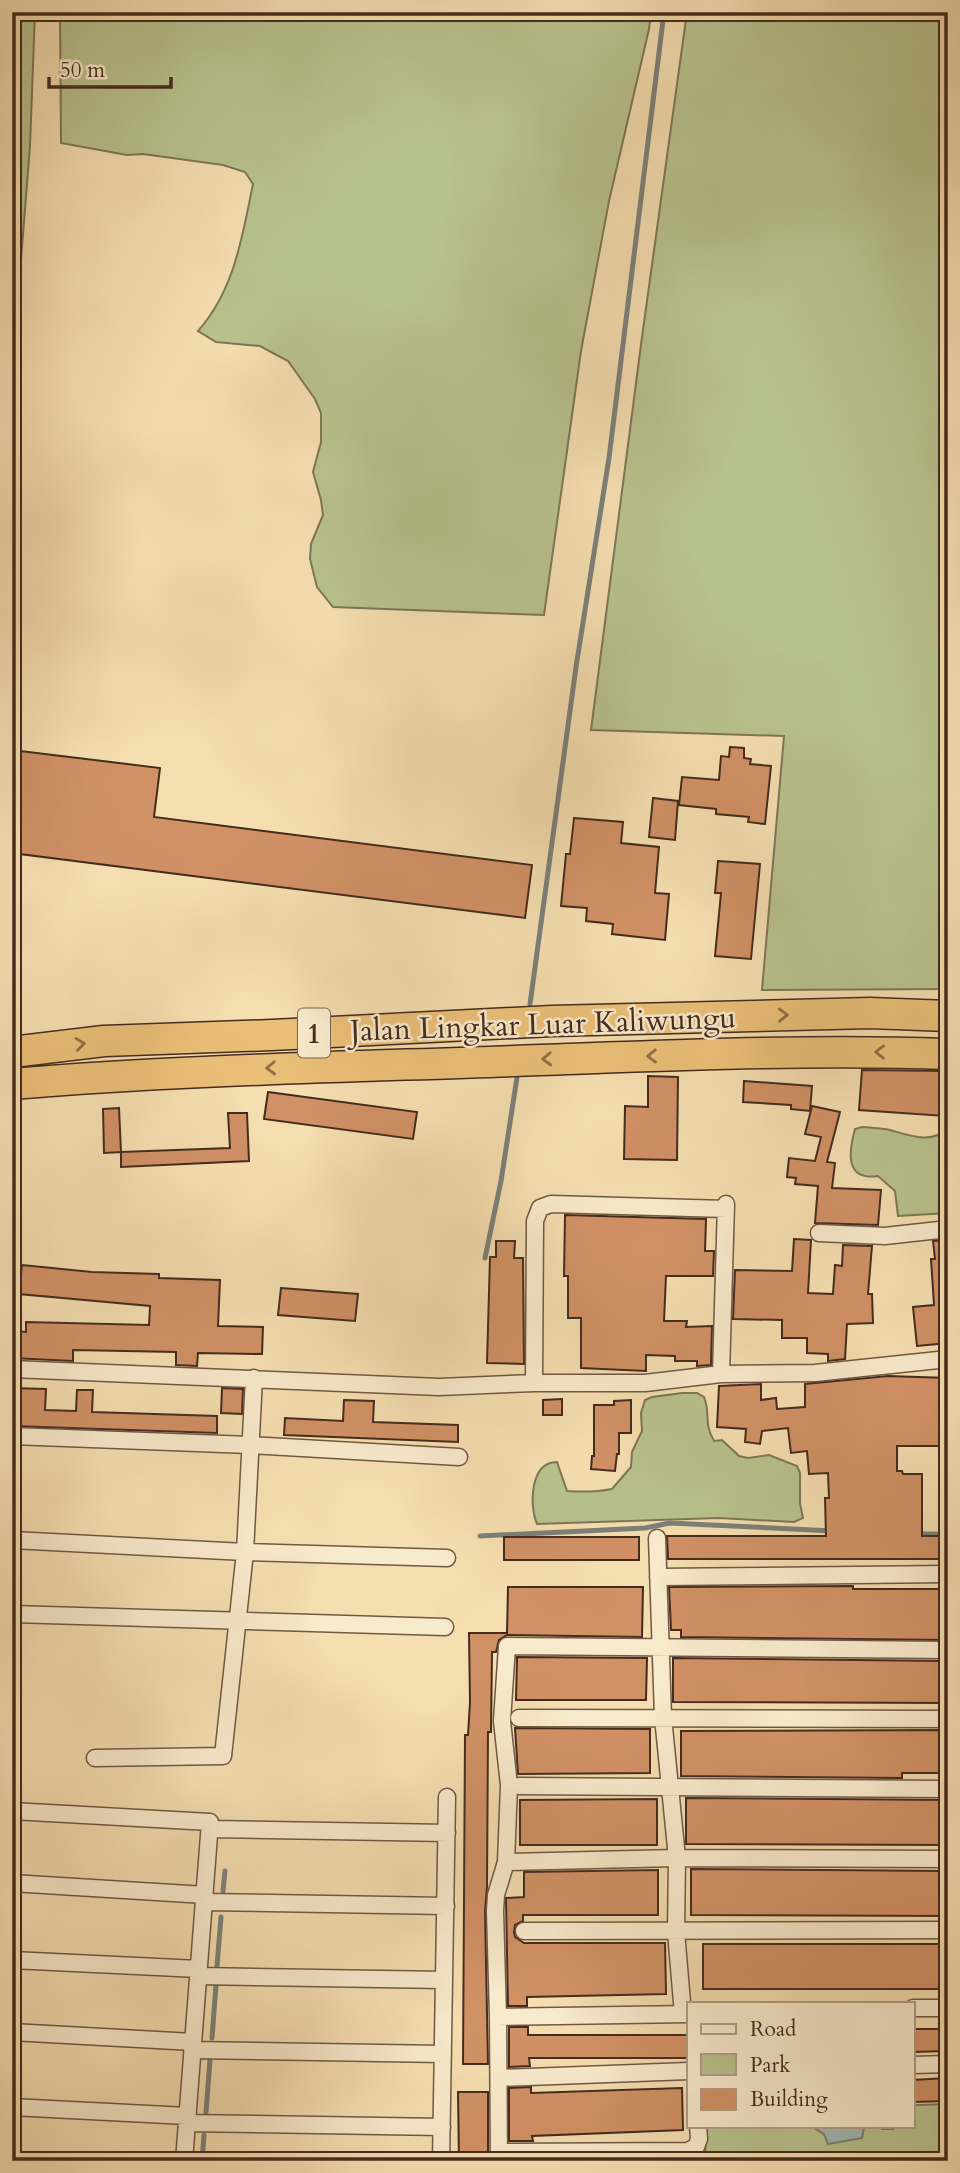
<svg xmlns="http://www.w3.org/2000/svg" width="960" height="2173" font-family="Cardo,serif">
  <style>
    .green { fill: #b8c28e; stroke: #7e7656; stroke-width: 2 }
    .water { fill: #9fbab5; stroke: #7b8179; stroke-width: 2 }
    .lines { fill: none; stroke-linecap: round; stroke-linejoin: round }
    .stream { stroke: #7b8179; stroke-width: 5 }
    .building { fill: #d09165; stroke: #452b1f; stroke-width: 2 }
    .street-casing { stroke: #715843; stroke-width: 19 }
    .highway-casing { stroke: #452b1f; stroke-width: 33 }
    .street { stroke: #f8eacc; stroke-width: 16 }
    .highway { stroke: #eabf78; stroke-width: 30 }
    .oneway { stroke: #8f6e47 }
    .labels { text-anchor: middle; stroke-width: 5; stroke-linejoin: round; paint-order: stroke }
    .shield { fill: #f8eacc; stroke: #7b6453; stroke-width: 2 }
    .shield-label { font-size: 28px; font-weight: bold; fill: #452b1f }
    .street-label { font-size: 30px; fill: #452b1f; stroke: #f8eacc }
  </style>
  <rect width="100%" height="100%" fill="#f5deb0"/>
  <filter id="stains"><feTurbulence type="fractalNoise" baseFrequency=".00286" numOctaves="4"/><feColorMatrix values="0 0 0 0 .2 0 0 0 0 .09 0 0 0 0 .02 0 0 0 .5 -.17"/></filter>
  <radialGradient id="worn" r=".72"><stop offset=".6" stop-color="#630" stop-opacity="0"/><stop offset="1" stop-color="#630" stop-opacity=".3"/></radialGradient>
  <path class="green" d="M12,12H35L30,146L21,260L12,258Z
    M60,12H651L649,29L609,201L581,351L544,615L333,607L317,587L310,559L311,544L323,515L321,500L313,472L321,442V413L315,399L288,361L260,346L216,342L198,331C235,289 242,237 253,184L245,172L223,165L143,154L127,155L61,143Z
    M687,12H948V989L762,990L784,736L591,730L642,337Z
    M862,1127C871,1128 881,1128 890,1130C908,1135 932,1145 948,1128V1213L898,1216L895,1191L878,1176C844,1181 849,1151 855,1129Z
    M682,1393H697L704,1397C711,1415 703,1422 714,1441L722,1440L739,1456L748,1458L769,1455L797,1466L800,1473V1504L803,1518L794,1522L719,1518L537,1524C529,1505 530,1462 557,1462L567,1491C582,1492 597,1492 612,1489L631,1467L632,1452L642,1431L641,1413L645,1400L652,1397Z
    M948,2104V2161H706L704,2126H785L786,2128L811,2126L824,2134L862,2138L864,2126H882V2129H893V2126H913V2105Z"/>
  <path class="water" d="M811,2126H864L862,2138L828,2144L824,2134Z"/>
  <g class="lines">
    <path class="stream" d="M530,1004L576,667L609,458L664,12
      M485,1258L501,1181L518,1071
      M916,1534H948
      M480,1536L645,1528L670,1523L833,1531
      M223,1891L225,1871
      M217,1966L221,1917
      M212,2038L216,1985
      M206,2112L210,2060
      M202,2161L204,2135"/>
  </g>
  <path class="building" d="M730,747L744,748V758L751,759L750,764L771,766L765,824L748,822L749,817L716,814V809L679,805L682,777L719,780L721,756L729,757Z
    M12,750L160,768L154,817L532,865L525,918L12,853Z
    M653,798L678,801L675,840L649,837Z
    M574,818L623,822L621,843L659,847L655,893L669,894L665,940L612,934L613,924L586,921L587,908L561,906L566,854H570Z
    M718,861L760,864L751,959L715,956L721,893H715Z
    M862,1070L948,1071L945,1116L859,1110Z
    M648,1076L678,1077L677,1160L624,1159L625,1106L648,1107Z
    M744,1081L812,1086L810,1111L791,1109V1105L743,1102Z
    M268,1092L417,1112L413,1139L264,1119Z
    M812,1106L840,1112L827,1162L835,1163L832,1188L881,1190L878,1225L815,1223L818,1186L795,1184L796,1178L787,1177L789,1158L815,1161L821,1137L805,1134Z
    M119,1108L121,1152L230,1148L228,1113H247L249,1161L121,1167V1152L104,1153L103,1109Z
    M565,1215L706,1219L705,1251H714L713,1276H666L664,1321H687L686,1327L712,1326L711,1365L697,1366V1361H675V1356L646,1355V1371L581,1368V1318H568V1276H564Z
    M794,1239L811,1240L808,1293L833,1294L835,1265L842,1266L843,1245L872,1246L868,1294H872L873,1323L847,1324L845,1359L828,1361V1354L807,1353V1338H782V1320L733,1319L735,1270L792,1271Z
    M947,1240L948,1343L917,1346L913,1307L934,1305L931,1259H935L933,1241Z
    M496,1241H515L514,1258H523L524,1364L487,1363L490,1257H496Z
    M22,1265L92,1272L159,1274V1278L220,1280L218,1326L263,1327L262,1354L198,1353L197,1366L176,1365V1352L73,1350V1361L12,1358V1331L26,1332V1322L149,1325L150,1306L19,1294Z
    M281,1288L358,1294L355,1321L278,1315Z
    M888,1376L948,1378V1446H897V1471H902L903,1474H922V1536H948V1559H668L667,1536H826L825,1498H829L828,1473L809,1474L807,1451L791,1453L788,1428L762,1431L760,1444L745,1442L746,1429L717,1427L719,1386L761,1384V1400L776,1398L777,1409L805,1407V1384Z
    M12,1388L46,1389L45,1410L76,1411L77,1390H93L92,1412L217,1416V1433L12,1426Z
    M222,1388L243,1389L242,1414L221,1413Z
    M562,1399V1415H543V1400Z
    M344,1400L374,1401L373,1422L458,1425V1442L284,1435L285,1418L343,1421Z
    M631,1400V1433H619V1454H617L615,1471L591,1469L592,1456H594V1405H614V1401Z
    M504,1537H639V1560H504Z
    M853,1586V1589H948V1640L681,1637V1630H671L669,1587Z
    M508,1587H643L642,1637L507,1635L499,1640L496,1652H492L491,1732H488L487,1887L485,1911L488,2064H463L465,1735H468L470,1702L469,1633H507Z
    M517,1657L647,1658L646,1700H516Z
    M673,1658L948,1661V1703L673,1702Z
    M515,1728L650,1729V1773L518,1774Z
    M948,1730V1773H902V1778L681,1776V1731Z
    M686,1798L948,1800V1845L686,1844Z
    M657,1799V1845H520V1800Z
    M691,1869L948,1871V1916L691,1915Z
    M658,1870V1915H523V1921L515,1925L514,1932L515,1937L524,1943H665L666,1994L527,1997V2006H508L506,1898L524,1897V1872Z
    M703,1944H948V1989H703Z
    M509,2027H528V2035H689V2058H529L530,2066L509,2067Z
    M913,2029H948V2051L913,2052Z
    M948,2078V2101L913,2102V2080Z
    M531,2087V2093L682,2088L683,2130L532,2136L533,2141H509V2088Z
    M458,2092H488V2161H459Z"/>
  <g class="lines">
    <defs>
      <path id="street" d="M819,1233L885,1236L948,1229
        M12,1369L439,1387L534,1383H645L721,1374L815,1373L948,1359
        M721,1374L726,1204
        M534,1383L535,1221L540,1208L551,1204L726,1209
        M12,1436L250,1445L459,1457
        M657,1538L663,1717L677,1858L676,1932L683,2014
        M12,1540L245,1552L447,1558
        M658,1577L948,1574
        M12,1614L445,1627
        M519,1718L948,1719
        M95,1758L223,1756L245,1552L254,1378
        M519,1786L948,1789
        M12,1811L210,1822L184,2161
        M210,1829L447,1833
        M506,1862L677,1858L948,1859
        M12,1883L205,1895
        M204,1902L446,1906
        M524,1931L948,1930
        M12,1960L199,1969
        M198,1976L444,1980
        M913,2008H948
        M498,2017L689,2014
        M12,2032L193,2042
        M192,2050L443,2054
        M913,2065L948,2064
        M499,2078L689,2071
        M12,2107L187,2116
        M187,2123L442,2127
        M499,2152L688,2151L696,2147L699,2139L698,2126
        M441,2161L447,1797
        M499,2161L498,2017L495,1911L496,1895L506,1862L509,1785L502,1721L507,1646L948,1650"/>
      <path id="highway" d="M12,1052L104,1041L272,1035L552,1021L870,1013L948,1016
        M12,1084C179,1070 347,1067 514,1061C659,1056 803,1049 948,1054"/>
    </defs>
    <use href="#street" class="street-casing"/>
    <use href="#highway" class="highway-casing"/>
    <use href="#street" class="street"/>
    <use href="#highway" class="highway"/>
  </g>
  <defs><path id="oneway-chevron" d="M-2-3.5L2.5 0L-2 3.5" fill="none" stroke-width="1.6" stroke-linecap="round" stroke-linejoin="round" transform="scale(1.75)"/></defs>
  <g class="oneway">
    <use href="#oneway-chevron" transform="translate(783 1015) rotate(-1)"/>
    <use href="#oneway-chevron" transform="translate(80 1044) rotate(-7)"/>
    <use href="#oneway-chevron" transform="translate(880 1052) rotate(-179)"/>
    <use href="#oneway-chevron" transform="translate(652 1056) rotate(179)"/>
    <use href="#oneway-chevron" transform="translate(547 1059) rotate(178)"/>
    <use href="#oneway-chevron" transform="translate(271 1068) rotate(178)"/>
  </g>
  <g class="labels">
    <rect class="shield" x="298" y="1008.5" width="32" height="49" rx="5"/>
    <g class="shield-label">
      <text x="314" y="1043">1</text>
    </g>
    <g class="street-label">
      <text transform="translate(543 1024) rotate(-2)" y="10">Jalan Lingkar Luar Kaliwungu</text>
    </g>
  </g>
  <rect width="960" height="2173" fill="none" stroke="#f5deb0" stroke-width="42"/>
  <rect x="14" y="14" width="932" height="2145" fill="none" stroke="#452b1f" stroke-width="3.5"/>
  <rect x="21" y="21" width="918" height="2131" fill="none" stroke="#452b1f" stroke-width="2"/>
  <rect x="687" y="2002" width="228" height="126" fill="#f8eacc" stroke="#b09e87" stroke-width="2"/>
  <rect x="701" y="2024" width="35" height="10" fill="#f8eacc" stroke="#b09e87" stroke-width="2"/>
  <text x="750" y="2036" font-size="21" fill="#452b1f">Road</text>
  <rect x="701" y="2054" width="35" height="21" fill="#b8c28e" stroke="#b09e87" stroke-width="2"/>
  <text x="750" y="2072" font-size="21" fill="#452b1f">Park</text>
  <rect x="701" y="2089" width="35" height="21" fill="#d09165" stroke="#b09e87" stroke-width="2"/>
  <text x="750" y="2106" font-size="21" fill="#452b1f">Building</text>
  <path d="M49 77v10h122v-10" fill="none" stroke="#452b1f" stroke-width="3.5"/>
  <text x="60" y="77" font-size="21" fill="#452b1f" stroke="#f8eacc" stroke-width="5" paint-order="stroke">50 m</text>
  <rect width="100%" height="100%" filter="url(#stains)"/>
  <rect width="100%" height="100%" fill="url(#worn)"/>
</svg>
